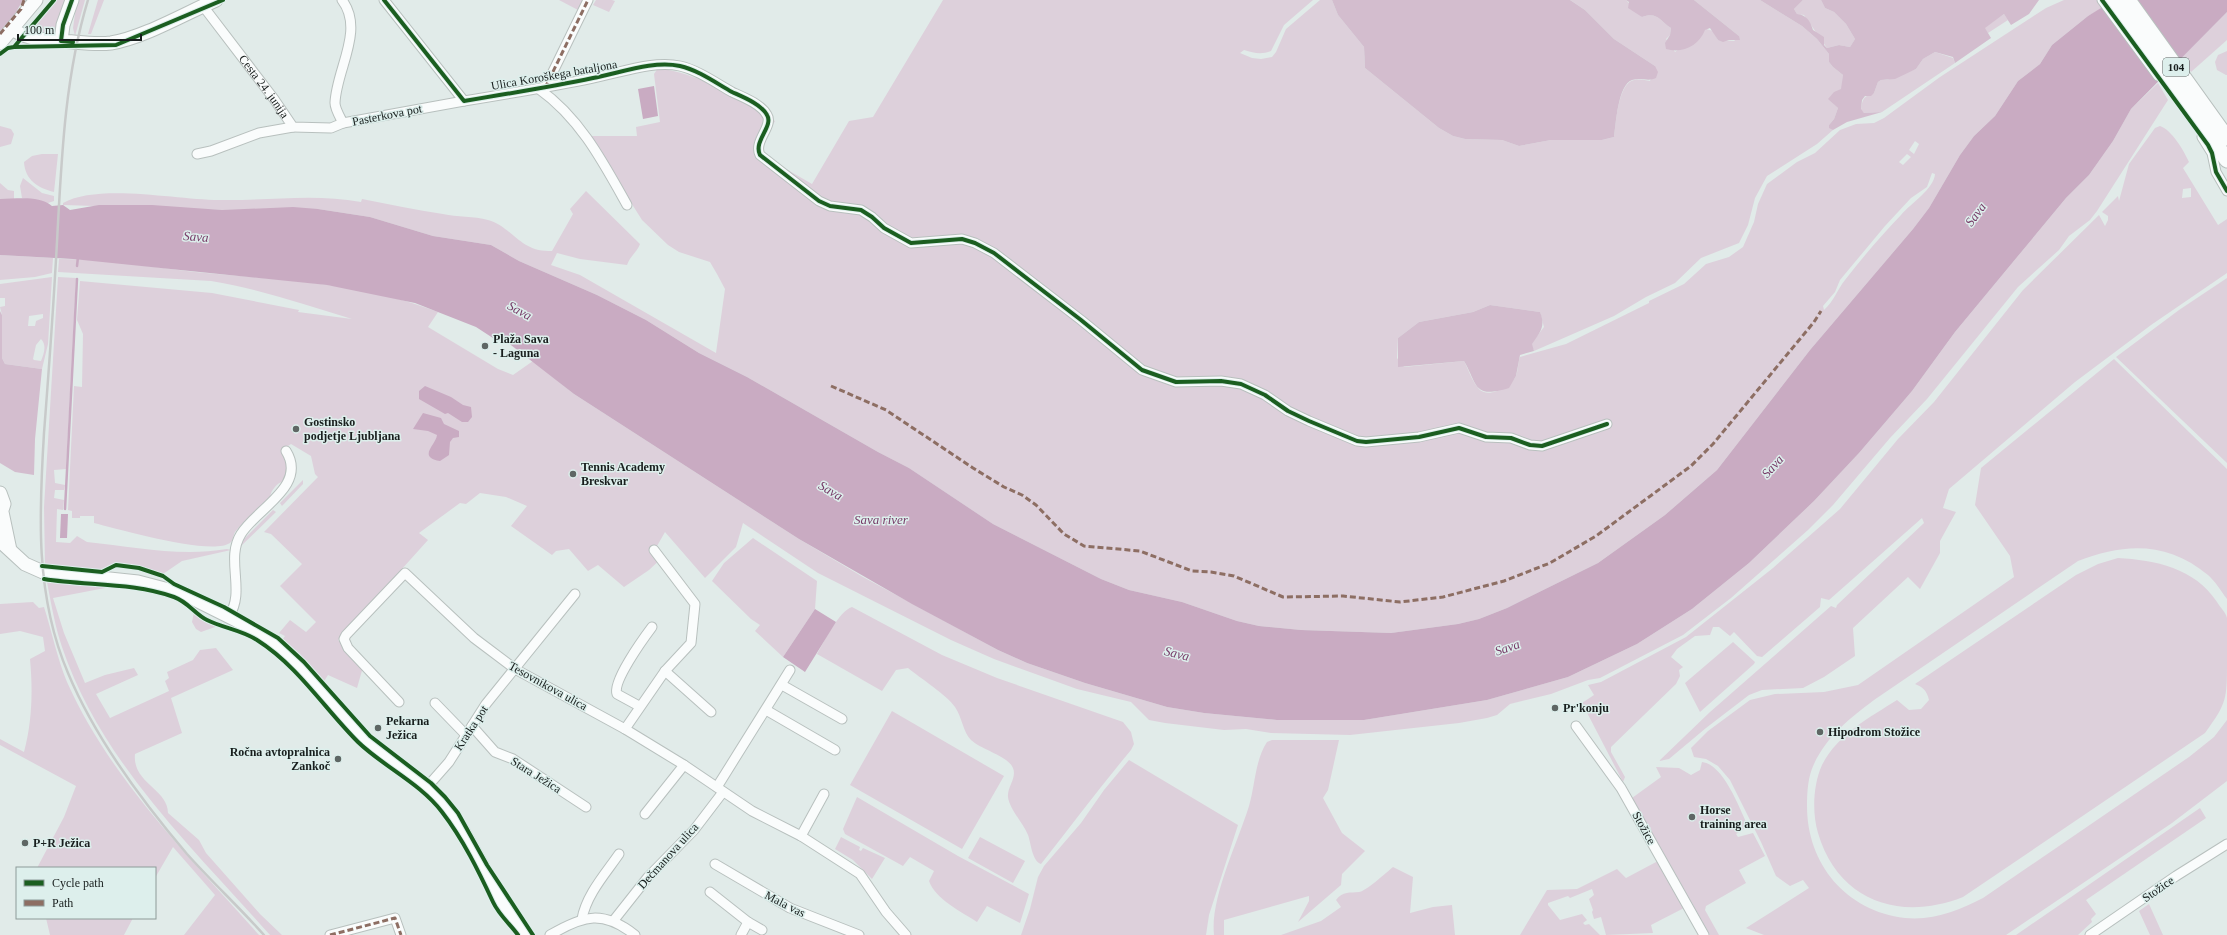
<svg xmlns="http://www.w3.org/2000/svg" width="2227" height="935" font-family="'Times New Roman',serif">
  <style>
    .green { fill: #ddd0db; fill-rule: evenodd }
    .forest { fill: #d3bdce }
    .water { fill: #c9abc2 }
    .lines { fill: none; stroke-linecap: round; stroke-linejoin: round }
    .stream { stroke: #c9abc2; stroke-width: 2.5 }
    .street-casing { stroke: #b8c0be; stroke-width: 11 }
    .secondary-casing { stroke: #b8c0be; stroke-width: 15 }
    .primary-casing { stroke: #b8c0be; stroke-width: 17 }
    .street { stroke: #fafcfc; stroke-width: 9 }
    .secondary { stroke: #fafcfc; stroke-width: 13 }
    .primary { stroke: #fafcfc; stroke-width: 15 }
    .rail { stroke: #c8caca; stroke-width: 2.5 }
    .quiet { stroke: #8d6e63; stroke-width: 3; stroke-dasharray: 6 3; stroke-linecap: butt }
    .cycleway-casing { stroke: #ddefec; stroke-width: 6 }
    .cycleway { stroke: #1b5e20; stroke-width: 4 }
    .poi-dot { fill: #5e6664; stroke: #ddefec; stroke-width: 1.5 }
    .labels { text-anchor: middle; stroke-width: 3; stroke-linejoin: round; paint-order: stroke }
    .shield { fill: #ddefec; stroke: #535d5b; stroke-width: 1 }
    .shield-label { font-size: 11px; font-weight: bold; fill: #181e1d }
    .street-label { font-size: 12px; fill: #181e1d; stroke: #ddefec }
    .poi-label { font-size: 12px; font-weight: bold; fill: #181e1d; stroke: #ddefec; text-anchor: start }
    .water-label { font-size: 13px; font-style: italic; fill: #763a67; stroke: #ddefec }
  </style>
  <rect width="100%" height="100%" fill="#e1ebe9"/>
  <path class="green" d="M55,0H66L53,33L51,34L33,32L35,24Z
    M77,0H85L75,36L73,28Z
    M98,0H104L91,34H88Z
    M559,0H583L578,10Z
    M596,0H612L615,1L609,12L593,5Z
    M943,0H1313L1284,25L1271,51C1261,55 1254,53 1244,50L1240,53L1252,58L1261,59L1272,57L1276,52L1286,29L1320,0H1332L1338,15L1364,47L1365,68L1439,128L1453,136L1465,139L1502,140L1519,146L1551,140H1602L1614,137C1616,123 1618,83 1634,80C1639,79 1645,80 1650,81L1655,66L1614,39L1585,10L1570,0H1626L1642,17C1657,11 1660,21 1671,28L1670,35L1666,39L1675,52L1706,29L1713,31L1718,40L1734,41L1739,36L1694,0H1760L1802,26L1817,39L1829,54V62L1833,67L1843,75L1842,89L1834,104L1838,108L1834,119L1829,125L1833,130L1817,144L1767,176L1755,198L1748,225L1739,243L1701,258L1675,283L1646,297L1614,316L1534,351L1531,344L1544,327L1540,312L1490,305L1473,312L1419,322L1398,338L1397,358L1404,367L1464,361C1469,370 1471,380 1479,389C1488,399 1511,387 1516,376C1518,371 1518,363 1520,357L1566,344L1649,303V301L1684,284L1706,264L1729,257L1743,247L1754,222L1758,204L1767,184L1797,162L1815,153L1840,130L1856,124L1874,123L1884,118L1940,77L2046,8L2064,0H2098L2103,8L2088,16L2052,45L2040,64L2018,81L1995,116L1974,136L1960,155L1929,208L1913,229L1810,350L1717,470L1665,515L1598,563L1507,608L1479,619L1458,624L1391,633L1301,630L1259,626L1237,621L1182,602L1129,590L1101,579L993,524L909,468L878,452L747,377L699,353L646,320L597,295L519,261L491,245L433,236L370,217L318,209L222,210L63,205V203C99,183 177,200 219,200C267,201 313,193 361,202L362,199C389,204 416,210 443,214C457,217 474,216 488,220C513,227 520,253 552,251L573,214L570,209L586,191L640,244C638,251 630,256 627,265L580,259L557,253L551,265L580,275L716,353L725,289L717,274L710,262L679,252L668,245L642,220L589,136H637L636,127L660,122L654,74L658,68C701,74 739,98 775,121L761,147L762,155L812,184L849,121L873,117ZM1915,141L1919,144L1914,154L1909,150ZM1907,154L1911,157L1903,165L1899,162ZM1932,173L1935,174C1934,189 1911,203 1901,215C1881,236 1862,258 1845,280C1837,290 1834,301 1824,310L1823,306L1835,292L1840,280L1885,226L1911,198L1927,187Z
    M1803,0H1821L1825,8L1834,12L1846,24L1855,39L1850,47L1839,45L1827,48L1804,15L1797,14L1794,9Z
    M2227,12V40L2191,72L2181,58Z
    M2004,14L2008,20L1988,33L1984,28Z
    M2227,51V75H2226L2217,70L2215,62L2218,55Z
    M1935,52L1953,58L1955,63L1882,112L1864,113L1861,110C1862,99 1864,96 1874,93L1878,82L1881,80H1887L1916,69L1923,59Z
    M2158,83L2168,100L2097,211L2090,220L2069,236L2059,250L2018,287L1927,399L1890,438L1833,505L1808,530L1731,598L1683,635L1600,678L1588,680L1551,694L1510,704L1497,715L1487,718L1459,723L1350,735L1271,733L1246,729L1224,730L1165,723L1149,720L1131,702L1077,689L994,659L951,640L818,573L743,523L736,547L705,578L665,532L657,546L664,556L649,570L624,587L598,565L588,571L569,549L556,551L552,555L511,526L527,506L506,497L480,493L466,504L460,503L419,533L428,540L338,640L363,667L357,688L328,675L323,683L300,654L283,639L285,636L279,633L290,620L306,632L316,622L280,586L302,564L271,534L264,532L318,477L315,474L311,456L291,444L285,448L287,470L284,481C277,483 271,490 270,497C259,508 245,519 235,532C233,536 233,541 230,543C211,556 118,529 94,523V516H80V518H72V511L68,510L74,386L82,387L83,334L77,320L80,281L212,293L299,310L298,312L352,319C306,305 259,289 211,281L58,272L59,259C102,259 152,267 195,272C277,280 361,282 438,312L428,327L498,369L513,375L533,361L574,394L799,539L863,577L998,650L1027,663L1085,683L1167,707L1204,713L1277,720H1364L1487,700L1568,677L1637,644L1692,609L1749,563L1814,501L1859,453L1912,391L1955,332L2066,198L2089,175L2113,141L2131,109Z
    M0,126L11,129L14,134L11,144L0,147Z
    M2160,126C2172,130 2184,151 2189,162L2183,168L2218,225L2227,219V273L2151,325L2075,382L1949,489L1943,508L1956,512L1940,541V553L1920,589L1908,577L1853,628L1855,656L1824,677L1803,688L1762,690L1749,695L1706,728L1669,759L1659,761L1710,712L1831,606L1836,608L1837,605L1924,523L1922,518L1829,600L1821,598L1820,607L1762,657L1757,656L1734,632L1730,636L1719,627H1713L1710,635L1695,636L1677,649L1671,657L1683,667L1679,670L1680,676L1676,684L1611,747V752L1625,777L1623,782L1582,703L1594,695L1588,685L1601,682L1686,637L1773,568L1840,509L1898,439L1934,402L2023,290L2099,215L2105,226L2108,220V216L2102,212L2118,196L2119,201L2129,164L2155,128ZM2191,188V197L2182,198L2183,189Z
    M42,154H58L54,192C38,188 25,180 24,162L32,156Z
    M23,178L42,193L54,196V201L48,203L22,198L20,186Z
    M0,183L8,190L14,191V199H0Z
    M0,255L53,258L52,273L35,277L0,280Z
    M52,277L48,344L42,369L5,364L2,358V315L0,307L5,306V298H0V284ZM43,314V318L36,321L35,326H28L29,316ZM41,339C47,345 44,354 41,361L34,360L33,359L36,345Z
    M58,277L76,278L66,469L54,470L55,483L65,485L64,490H55L54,498L64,500L63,510L57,509L56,542L70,543L77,536L87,542C134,547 181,557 227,549L231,550L182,561L163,574L141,566L115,563L102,570L45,566L44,507Z
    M2227,278V463L2116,357L2179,310Z
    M2114,359L2227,469V599C2221,591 2215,581 2208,575C2167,541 2124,543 2078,561L1874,700C1850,718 1827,736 1814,764C1808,776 1807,792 1807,806C1807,864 1846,911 1905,918C1934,921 1959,910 1983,898L2189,757L2214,737L2227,720V781L2172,823L2006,935H1764L1746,928L1809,888L1803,880L1790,886L1776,876L1761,842L1730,780L1718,766L1706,759L1694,757L1691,748L1708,731L1750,700L1775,694L1824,692L1858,685L2014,577L2010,556L1975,505L1981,468Z
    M303,480V484L282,506L280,503Z
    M273,510L276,512L240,547L241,542Z
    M753,538L817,581L815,609L783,657L755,631L760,625L751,619L712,581L724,563Z
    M2118,558C2155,560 2195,568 2217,602C2220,607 2226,613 2227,618C2227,630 2227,648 2227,661C2227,699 2227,703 2205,733L1963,897C1900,922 1838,901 1818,833C1812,813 1813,785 1822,765C1838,734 1869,718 1897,700L1909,710L1921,709L1929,700C1927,691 1923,687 1915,684L2076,575L2098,564Z
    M47,582L105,586V588L53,598L64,633L85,683L105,675L134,668L138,675L96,694L110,718L169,691L165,681L169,678L167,672L193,660L200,650L216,648L233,670L171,698L182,733L135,754C132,783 168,789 168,813L199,840L206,853L260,914L282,935H270C191,846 101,762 62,647C55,626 51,603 47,582Z
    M33,602L39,608L44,607C52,632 57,658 67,682C111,780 189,856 259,935H184L215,895L173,847L155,878V868H37L64,817L76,786L0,745V739L24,752C32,722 33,691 30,659L45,651L43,637L20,631L0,634V604Z
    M852,607L942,655L997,678L1123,722L1131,732L1134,744L1131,750C1100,787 1071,826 1041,864C1032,861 1031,843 1028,835C1023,823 1009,808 1008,797C1007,787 1017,778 1013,768C1008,756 982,750 971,740C963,732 962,717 955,707C947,695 920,678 908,668L896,670L882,691L817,654C824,642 839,611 852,607Z
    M194,612L215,626V627L201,632L196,629L192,622Z
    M1733,642L1755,662L1754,664L1700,712L1685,683Z
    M892,711L1004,776L962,849L850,785Z
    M1272,740H1339L1328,790L1323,798L1342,833L1365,851L1342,874L1341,885L1298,922L1309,901V896L1224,920V935H1214C1210,898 1238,842 1249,806C1255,786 1255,760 1267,742Z
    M1129,760L1238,825L1209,915L1206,935H1021L1030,909L1038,877L1044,866L1081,823L1104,790Z
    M1702,762C1723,764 1739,807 1747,824L1744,829L1736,834L1738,837L1753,833L1765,856L1739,870L1746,883L1706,906L1705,910L1719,935H1710L1632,798L1661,777L1656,767L1679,768L1691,775L1700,770Z
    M857,797L958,856L1029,894L1020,923L987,906L977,922C962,912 935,899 929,881L934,871L910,857L903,866L845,834L843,829Z
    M2200,808L2206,818L2086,900L2096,914L2091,919L2092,922L2078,935H2016Z
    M841,837L860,847L859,850L861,851L863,848L885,858L872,879L853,860L835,849Z
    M980,837L1025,861L1013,883L968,858Z
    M1658,861L1684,908L1651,925L1653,933L1606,935L1601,917L1594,919L1592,912L1593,910L1589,899L1594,895L1592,889L1570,898L1568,896L1548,903V905L1560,920L1582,914L1587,920L1583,923L1585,925L1589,924L1600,935H1520L1547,890L1577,889L1617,869L1626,878Z
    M1393,867L1413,877L1410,913L1433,907L1452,905L1455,935H1281L1321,921L1341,907L1336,900C1343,891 1350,893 1359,892C1365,892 1387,872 1393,867Z
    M2149,904L2163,935H2150L2139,911Z
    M46,918H133L124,935H50Z"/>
  <path class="forest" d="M0,0H23L15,14L0,31Z
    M1332,0H1570L1585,10L1614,39L1655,66L1658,72L1656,78C1648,82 1641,77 1632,80C1618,85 1616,123 1614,137L1602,140H1551L1519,146L1502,140L1465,139L1453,136L1439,128L1365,68L1364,47L1338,15Z
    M1626,0H1694L1739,36L1740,40H1729L1723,42L1718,40L1710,28L1705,30C1699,46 1682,54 1666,49L1665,43L1670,35L1671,28C1660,21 1657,11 1642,17L1628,8L1629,2Z
    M1760,0H1803L1794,9L1797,14C1807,15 1810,21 1813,30L1824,37V45L1827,48L1839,45L1850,47L1855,39L1846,24L1834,12L1825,8L1821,0H2039L2029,14L2011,25L2004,14L1985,28L1991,38L1955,63L1953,57L1935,52L1923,59L1916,69L1895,79L1881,80L1878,82L1874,93L1871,96H1865L1862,100L1861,109L1864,113L1882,112L1847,122L1833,130L1829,128V125L1834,119L1838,108L1828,99L1834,92L1841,89L1843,75L1833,67L1829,62V54L1817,39L1802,26Z
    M1490,305L1540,312C1546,327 1540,332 1532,344L1534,351L1520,355L1516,376L1509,388C1473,399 1478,385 1464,361L1398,367V338L1419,322L1473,312Z
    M0,311L2,315V358L5,364L42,369L35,439L34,475L15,472L0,463Z"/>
  <path class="water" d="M2114,0H2227V12L2131,109L2113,141L2089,175L2066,198L1955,332L1912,391L1859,453L1814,501L1749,563L1692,609L1637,644L1568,677L1487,700L1364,720H1277L1204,713L1167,707L1085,683L1027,663L998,650L912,604L799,539L574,394L507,342L496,340L476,327L415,303L327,285L73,259L0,255V199C16,199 39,195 52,206L63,205L70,210L99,205H152L222,210L293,207L318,209L370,217L433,236L491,245L519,261L597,295L646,320L699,353L747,377L878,452L909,468L993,524L1101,579L1129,590L1182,602L1237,621L1259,626L1301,630L1391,633L1458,624L1479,619L1507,608L1598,563L1665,515L1717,470L1810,350L1913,229L1929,208L1960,155L1974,136L1995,116L2018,81L2040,64L2052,45L2088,16Z
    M654,86L658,116L643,119L638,89Z
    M425,386L451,397L463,405L471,407L472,417L468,422H462L448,413L445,414L419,399V391Z
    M423,413L441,418L444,424L459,431V437L453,438L450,442L449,455L440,461C417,457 436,445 437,435L428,431L413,429Z
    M61,514H68L67,538H60Z
    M815,609L836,622L805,672L783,657Z"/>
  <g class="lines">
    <path class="stream" d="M77,266L78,257
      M65,509L77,279"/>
    <defs>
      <g id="street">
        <path d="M342,0C365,30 336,70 335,103C335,109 340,117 343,123L464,101"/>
        <path d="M384,0L464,101C507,94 550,87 593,78C620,73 653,60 680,66C698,70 716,83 732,92C743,97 761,104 767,115C774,126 753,141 760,155L819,201L830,206L861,210L872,217L884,228L911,243L962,239L975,243L994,253L1081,320L1142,370L1176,382L1221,381L1241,384L1265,395L1288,411L1309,421L1357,441L1366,442L1419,437L1459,428L1486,437L1511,438L1530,445L1542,446L1607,424"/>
        <path d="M2102,0L2158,76"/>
        <path id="s1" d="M203,6L274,99L293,127L331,128L343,123"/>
        <path d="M545,88L588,0"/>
        <path d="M539,89C580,118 603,162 627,205"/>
        <path d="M2202,137L2212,153L2216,172L2227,191"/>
        <path d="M197,154L211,151L259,133L293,127"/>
        <path d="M229,616C246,591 225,559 241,534C256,509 308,486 286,451"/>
        <path d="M665,671L711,712"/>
        <path d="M782,685L842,719"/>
        <path d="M399,702L348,648L344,639L346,635L405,573L474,638L515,669L625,729L684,765L752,811L801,836L860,874L886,912L906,935"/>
        <path d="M435,703L466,735"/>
        <path d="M639,706L617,694C612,682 643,639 652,627"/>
        <path d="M766,710L835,750"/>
        <path d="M472,726L495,752L513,759L586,807"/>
        <path d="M1576,726L1621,788L1704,935"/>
        <path d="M625,729L665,671L691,643L695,604L654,550"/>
        <path d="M427,787L449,762L486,704L575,594"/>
        <path d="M717,787L790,670"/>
        <path d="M645,814L684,765"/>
        <path d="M801,836L824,794"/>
        <path d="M715,864L790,908L859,935"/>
        <path d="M710,892L748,922L762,930"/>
        <path d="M582,919C586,895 606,873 619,854"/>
        <path d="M614,920L648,877L694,830L723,792"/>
        <path d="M330,935L395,918L401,935"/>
        <path d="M550,935C584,915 603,910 635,935"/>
        <path d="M741,935L748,922"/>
        <path d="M2090,935L2176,876L2227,844"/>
      </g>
      <path id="secondary" d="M12,29C28,40 43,39 61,41C78,42 94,45 111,43C143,38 186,13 216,0
        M61,41L63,25L72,0
        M0,43L36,0
        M0,493L4,504L0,516
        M2,512L10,550
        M0,541L25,564L43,572L138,582L184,594L236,620L276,644L301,668L363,737L427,787L449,811L461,828L500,898L525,935"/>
      <path id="primary" d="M2113,0L2227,160
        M2128,0L2227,138"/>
    </defs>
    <use href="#street" class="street-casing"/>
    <use href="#secondary" class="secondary-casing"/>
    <use href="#primary" class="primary-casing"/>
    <use href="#street" class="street"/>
    <use href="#secondary" class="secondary"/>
    <use href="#primary" class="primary"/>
    <path class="rail" d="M88,0C61,89 61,184 55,276C52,328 48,381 44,433C39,514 35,596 68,673C95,738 141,800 187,854C212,882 239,907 264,935"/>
    <path class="quiet" d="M0,34L21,9L24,0
      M545,88L588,0
      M831,386L886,410L973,468L1004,487L1022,495L1036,505L1064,534L1084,546L1140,551L1192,571L1211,572L1234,576L1283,597L1343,596L1400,602L1443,597L1504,581L1550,563L1596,536L1691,466L1713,444L1814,322L1821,311
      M330,935L395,918L401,935"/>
    <defs>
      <path id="cycleway" d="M72,0L63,25L61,41L73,42
        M384,0L464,101C507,94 550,87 593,78C620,73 653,60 680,66C698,70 716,83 732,92C743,97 761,104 767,115C774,126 753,141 760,155L819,201L830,206L861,210L872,217L884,228L911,243L962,239L975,243L994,253L1081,320L1142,370L1176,382L1221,381L1241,384L1265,395L1288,411L1309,421L1357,441L1366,442L1419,437L1459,428L1486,437L1511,438L1530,445L1542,446L1607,424
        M2102,0L2208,145L2212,153L2216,172L2227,191
        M14,47L116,45L223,0
        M0,54L8,48L14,47L54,0
        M42,566L102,572L116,565L139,568L163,576L174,584L224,607L278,638L304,662L370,736L431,783L445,797L458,813L487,865L533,935
        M44,579C87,586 132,582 174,597C188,602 195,614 207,620C223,628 242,630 257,640C298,666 324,708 358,742C384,767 420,783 442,812C463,839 479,872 493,902C499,915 510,924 518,935"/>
    </defs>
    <use href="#cycleway" class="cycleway-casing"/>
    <use href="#cycleway" class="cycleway"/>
  </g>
  <g class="poi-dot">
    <circle cx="485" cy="346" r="4"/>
    <circle cx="296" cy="429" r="4"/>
    <circle cx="573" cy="474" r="4"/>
    <circle cx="1555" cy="708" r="4"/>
    <circle cx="378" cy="728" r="4"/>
    <circle cx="1820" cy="732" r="4"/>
    <circle cx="338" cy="759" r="4"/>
    <circle cx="1692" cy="817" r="4"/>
    <circle cx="25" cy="843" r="4"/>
  </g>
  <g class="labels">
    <rect class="shield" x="2163" y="58" width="26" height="18" rx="3"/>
    <g class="shield-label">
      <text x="2176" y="71">104</text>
    </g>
    <g class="street-label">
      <text transform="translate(554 75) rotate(-10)" y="4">Ulica Koroškega bataljona</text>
      <text dy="4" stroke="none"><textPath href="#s1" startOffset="101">Cesta 24. junija</textPath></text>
      <text transform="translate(387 115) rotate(-11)" y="4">Pasterkova pot</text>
      <text transform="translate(548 686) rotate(29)" y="4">Tesovnikova ulica</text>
      <text transform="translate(471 728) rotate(-57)" y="4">Kratka pot</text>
      <text transform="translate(536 775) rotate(32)" y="4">Stara Ježica</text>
      <text transform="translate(1644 828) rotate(61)" y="4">Stožice</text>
      <text transform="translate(668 856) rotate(-48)" y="4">Dečmanova ulica</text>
      <text transform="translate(2158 889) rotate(-35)" y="4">Stožice</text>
      <text transform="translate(785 904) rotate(27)" y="4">Mala vas</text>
    </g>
    <g class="poi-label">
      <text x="493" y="343">Plaža Sava<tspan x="493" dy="14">- Laguna</tspan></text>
      <text x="304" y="426">Gostinsko<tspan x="304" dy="14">podjetje Ljubljana</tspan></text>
      <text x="581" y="471">Tennis Academy<tspan x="581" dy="14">Breskvar</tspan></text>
      <text x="1563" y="712">Pr'konju</text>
      <text x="386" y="725">Pekarna<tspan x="386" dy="14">Ježica</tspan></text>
      <text x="1828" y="736">Hipodrom Stožice</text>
      <text x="330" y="756" text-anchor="end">Ročna avtopralnica<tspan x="330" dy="14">Zankoč</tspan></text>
      <text x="1700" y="814">Horse<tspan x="1700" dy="14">training area</tspan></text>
      <text x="33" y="847">P+R Ježica</text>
    </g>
    <g class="water-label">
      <text transform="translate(1975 214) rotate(-54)" y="5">Sava</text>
      <text transform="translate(196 236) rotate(4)" y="5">Sava</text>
      <text transform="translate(520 310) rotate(29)" y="5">Sava</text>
      <text transform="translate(1772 466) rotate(-48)" y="5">Sava</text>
      <text transform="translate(831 490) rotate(30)" y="5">Sava</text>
      <text x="881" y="524">Sava river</text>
      <text transform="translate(1507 647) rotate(-19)" y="5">Sava</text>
      <text transform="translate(1177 653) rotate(14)" y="5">Sava</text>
    </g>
  </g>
  <rect x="16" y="867" width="140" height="52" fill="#ddefec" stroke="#8e9b99"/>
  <rect x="24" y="880" width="20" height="6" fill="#1b5e20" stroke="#8e9b99"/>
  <text x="52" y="887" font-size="12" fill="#181e1d">Cycle path</text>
  <rect x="24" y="900" width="20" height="6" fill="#8d6e63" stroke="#8e9b99"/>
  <text x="52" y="907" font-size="12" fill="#181e1d">Path</text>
  <path d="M18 34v6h123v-6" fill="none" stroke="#181e1d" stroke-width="2"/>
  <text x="24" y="34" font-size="12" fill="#181e1d" stroke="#ddefec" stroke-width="3" paint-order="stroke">100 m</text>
</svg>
